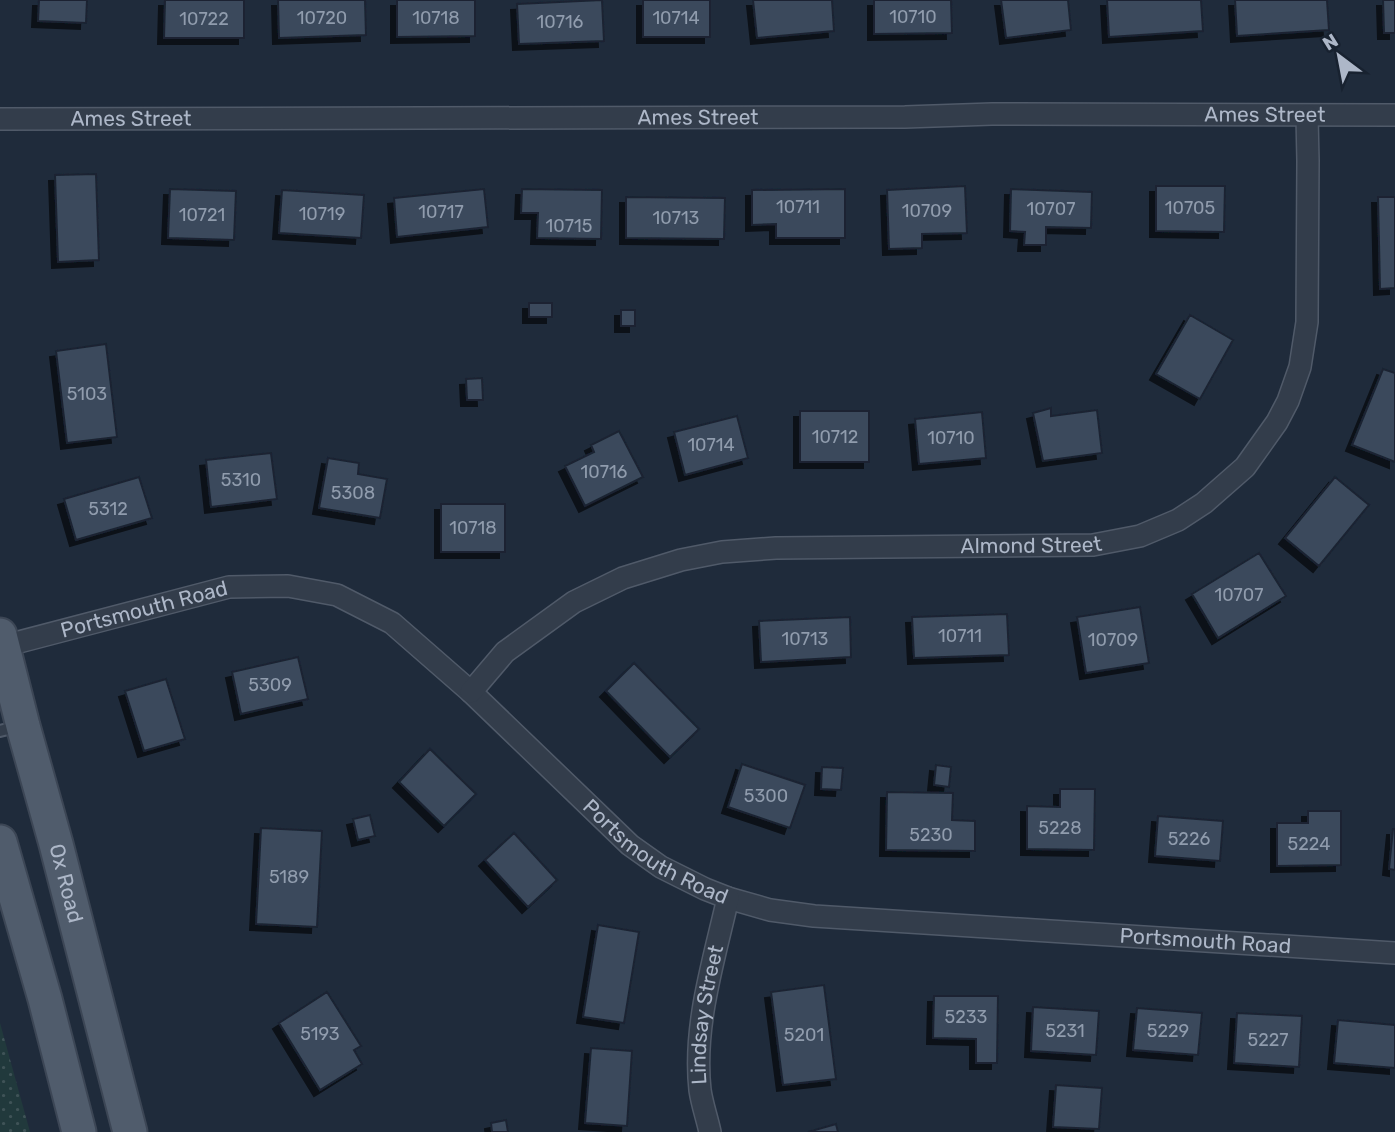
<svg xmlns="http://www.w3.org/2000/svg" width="1395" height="1132" font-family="Rubik,sans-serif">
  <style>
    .grass { fill: url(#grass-dots) }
    .building { fill: #3a495b; stroke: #1a2432; stroke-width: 2; filter: url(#shadow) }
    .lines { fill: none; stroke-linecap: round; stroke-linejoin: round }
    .service-casing { stroke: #505a69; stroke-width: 14 }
    .minor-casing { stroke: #505a69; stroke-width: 24 }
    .primary-casing { stroke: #3c4655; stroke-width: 37 }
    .service { stroke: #333d4b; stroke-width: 10 }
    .minor { stroke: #333d4b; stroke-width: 21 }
    .primary { stroke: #505c6c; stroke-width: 33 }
    .labels { text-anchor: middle; stroke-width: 5; stroke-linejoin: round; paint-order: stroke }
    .number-label { font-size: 18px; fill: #909cad }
    .street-label { font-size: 21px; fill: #adb7c8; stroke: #182230 }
  </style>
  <defs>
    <pattern id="grass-dots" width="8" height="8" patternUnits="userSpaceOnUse" patternTransform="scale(1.75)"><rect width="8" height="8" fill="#21393c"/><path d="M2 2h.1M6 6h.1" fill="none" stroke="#3f5357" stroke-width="1.8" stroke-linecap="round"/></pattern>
    <filter id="shadow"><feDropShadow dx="-6" dy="6" stdDeviation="0" flood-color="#0009"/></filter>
  </defs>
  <rect width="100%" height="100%" fill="#1f2b3b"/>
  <path class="grass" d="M0,1023L30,1132H0Z"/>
  <path class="building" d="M39,0H87L86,23L38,21Z
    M165,0H244V38H164Z
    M278,0H365L366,35L279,38Z
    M397,0H475V36L397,37Z
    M602,0L604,41L519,44L517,4Z
    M643,0H710V37H643Z
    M753,0H832L834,31L757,38Z
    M874,0H951L952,33L874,34Z
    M1001,0H1068L1071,30L1006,38Z
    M1107,0H1201L1203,31L1109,37Z
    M1235,0H1327L1329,30L1237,36Z
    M1383,0H1395V33H1384Z
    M96,174L99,260L58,262L55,175Z
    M965,186L967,233L922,234V248L889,249L887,190Z
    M1156,186H1225L1224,232L1156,231Z
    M170,189L236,191L234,240L168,238Z
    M484,189L488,227L397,237L394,198Z
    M522,189L602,190L601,239L537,238L538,213H521Z
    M845,189V238H776V224L752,225V190Z
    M1011,189L1092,192L1091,228L1046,227V245H1024L1025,232L1010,231Z
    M282,190L364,195L361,238L279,233Z
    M626,197L725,198L724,239L626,238Z
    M1378,197H1395V288L1380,289Z
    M529,303H552V317H529Z
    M621,310H635V326H621Z
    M1190,315L1233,340L1200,399L1156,374Z
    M106,344L117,437L67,443L56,351Z
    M1383,369L1395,373V462L1352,445Z
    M482,378L483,400H467L466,379Z
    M1051,408V416L1097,410L1102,453L1043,461L1033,413Z
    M800,411H869V462H800Z
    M982,412L986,458L919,464L915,419Z
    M737,416L748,458L685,475L674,432Z
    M619,431L643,477L585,506L565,466L594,452L591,445Z
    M271,453L277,499L211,507L206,460Z
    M328,458L359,463L358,474L387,479L380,518L319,508Z
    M139,477L152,518L76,540L64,499Z
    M1335,477L1369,505L1319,566L1285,538Z
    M441,504H505V552H441Z
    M1259,553L1286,596L1218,638L1192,594Z
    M1140,607L1149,663L1086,673L1077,617Z
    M1007,614L1009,655L914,658L912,617Z
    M850,617L851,657L761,662L759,621Z
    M298,657L308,699L241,714L232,672Z
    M634,663L699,729L670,757L606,691Z
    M166,679L185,739L144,751L125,691Z
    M430,749L476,794L444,826L399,782Z
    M742,764L805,785L790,828L728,807Z
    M936,765L951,767L949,787L934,785Z
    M822,767L843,768L841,790L821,789Z
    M1060,789H1095L1094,850L1027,849V806L1060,807Z
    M887,792L953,793L952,820L975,821V851L886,850Z
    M1308,811H1341V865L1277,866V823H1308Z
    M370,815L375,836L358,840L353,819Z
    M1158,816L1223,821L1220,861L1155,856Z
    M261,828L322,831L317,927L256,924Z
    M1393,829H1395V870L1389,869Z
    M514,833L557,880L528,907L485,860Z
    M598,925L639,932L624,1023L583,1017Z
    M824,985L836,1079L783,1085L771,992Z
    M327,992L361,1046L354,1050L362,1064L320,1090L279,1023Z
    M934,996H998L997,1063H976V1039L933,1038Z
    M1033,1007L1099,1011L1096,1055L1031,1051Z
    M1137,1008L1202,1013L1198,1055L1133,1050Z
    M1237,1013L1302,1016L1299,1067L1234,1063Z
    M1338,1020L1395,1025V1068L1334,1063Z
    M591,1048L632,1051L627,1126L585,1123Z
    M1056,1085L1102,1088L1099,1129L1053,1127Z
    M506,1120L508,1132H492L491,1123Z
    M836,1124L838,1132H808Z"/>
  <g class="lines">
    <defs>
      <path id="service" d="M0,731L20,726"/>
      <g id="minor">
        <path id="s1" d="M0,119L905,117L992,114L1395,115"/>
        <path id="s2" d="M0,647L229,587L288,586L337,595L392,623L471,692L630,845L661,867L705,889L728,898L770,910L814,916L1395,953"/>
        <path id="s3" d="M471,692L505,652L574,602L623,578L681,560L722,552L776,548L1093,545L1140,536L1178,520L1204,503L1245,467L1277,422L1288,401L1300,367L1307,322L1308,161L1307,116"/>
        <path id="s4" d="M710,1132C707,1118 702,1104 700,1090C693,1025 714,960 728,898"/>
      </g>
      <g id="primary">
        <path id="s5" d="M0,635L23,726L56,844L130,1132"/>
        <path d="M0,842L45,999L79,1132"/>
      </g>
    </defs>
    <use href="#service" class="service-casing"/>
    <use href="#minor" class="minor-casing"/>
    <use href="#primary" class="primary-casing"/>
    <use href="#service" class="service"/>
    <use href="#minor" class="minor"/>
    <use href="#primary" class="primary"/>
  </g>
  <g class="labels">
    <g class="number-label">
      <text x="913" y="23">10710</text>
      <text x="322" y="24">10720</text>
      <text x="436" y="24">10718</text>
      <text x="676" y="24">10714</text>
      <text x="204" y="25">10722</text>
      <text x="560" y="28">10716</text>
      <text x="798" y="213">10711</text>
      <text x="1190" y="214">10705</text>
      <text x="1051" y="215">10707</text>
      <text x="927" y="217">10709</text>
      <text x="441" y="218">10717</text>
      <text x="322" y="220">10719</text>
      <text x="202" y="221">10721</text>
      <text x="676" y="224">10713</text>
      <text x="569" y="232">10715</text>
      <text x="87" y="400">5103</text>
      <text x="835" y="443">10712</text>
      <text x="951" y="444">10710</text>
      <text x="711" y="451">10714</text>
      <text x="604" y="478">10716</text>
      <text x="241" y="486">5310</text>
      <text x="353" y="499">5308</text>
      <text x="108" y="515">5312</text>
      <text x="473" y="534">10718</text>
      <text x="1239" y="601">10707</text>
      <text x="960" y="642">10711</text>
      <text x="805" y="645">10713</text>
      <text x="1113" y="646">10709</text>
      <text x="270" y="691">5309</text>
      <text x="766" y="802">5300</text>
      <text x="1060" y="834">5228</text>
      <text x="931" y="841">5230</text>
      <text x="1189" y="845">5226</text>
      <text x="1309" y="850">5224</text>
      <text x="289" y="883">5189</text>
      <text x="966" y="1023">5233</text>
      <text x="1065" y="1037">5231</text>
      <text x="1168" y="1037">5229</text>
      <text x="320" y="1040">5193</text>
      <text x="804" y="1041">5201</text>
      <text x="1268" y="1046">5227</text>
    </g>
    <g class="street-label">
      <text dy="7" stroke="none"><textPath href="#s1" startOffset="1265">Ames Street</textPath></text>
      <text dy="7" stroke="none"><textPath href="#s1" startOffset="698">Ames Street</textPath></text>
      <text dy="7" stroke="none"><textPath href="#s1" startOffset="131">Ames Street</textPath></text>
      <text dy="7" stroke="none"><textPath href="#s3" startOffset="604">Almond Street</textPath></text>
      <text dy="7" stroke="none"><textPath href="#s2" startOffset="149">Portsmouth Road</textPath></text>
      <text dy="7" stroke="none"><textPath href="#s2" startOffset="758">Portsmouth Road</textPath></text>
      <text dy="7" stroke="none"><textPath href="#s5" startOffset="257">Ox Road</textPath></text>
      <text dy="7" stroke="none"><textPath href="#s2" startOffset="1325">Portsmouth Road</textPath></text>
      <text dy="7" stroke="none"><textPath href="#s4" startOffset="119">Lindsay Street</textPath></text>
    </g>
  </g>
  <g transform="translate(1339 56) rotate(328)" stroke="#182230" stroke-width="5" paint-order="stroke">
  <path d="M0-5L12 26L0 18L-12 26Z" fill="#adb7c8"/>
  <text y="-10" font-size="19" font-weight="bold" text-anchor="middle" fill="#adb7c8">N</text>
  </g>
</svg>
